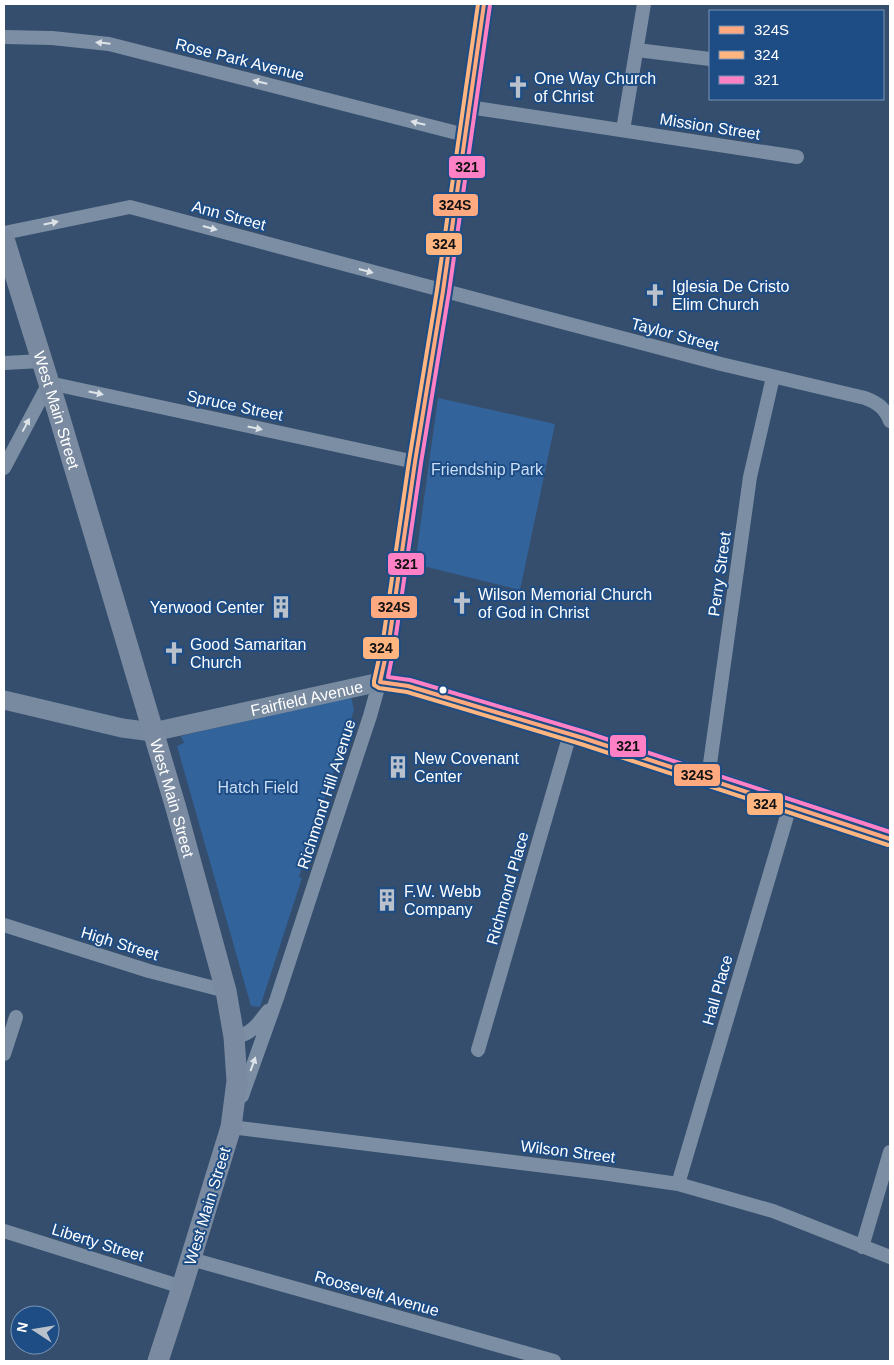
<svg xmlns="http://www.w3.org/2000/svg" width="894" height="1365" font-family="Helvetica,sans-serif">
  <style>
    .green { fill: #32639b }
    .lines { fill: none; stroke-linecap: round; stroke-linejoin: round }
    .street { stroke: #7b8ea3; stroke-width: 14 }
    .secondary { stroke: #778a9f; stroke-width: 19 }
    .primary { stroke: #7a8aa0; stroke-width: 21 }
    .bus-1-casing { stroke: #1e4c84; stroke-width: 8 }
    .bus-2-casing { stroke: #1e4c84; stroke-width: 8 }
    .bus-3-casing { stroke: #1e4c84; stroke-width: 8 }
    .bus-1 { stroke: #ffa980; stroke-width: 4 }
    .bus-2 { stroke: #ffb580; stroke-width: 4 }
    .bus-3 { stroke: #ff80c5; stroke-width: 4 }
    .oneway { fill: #dee3e8 }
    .bus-dot { fill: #fff; stroke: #1e4c84; stroke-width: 2 }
    .labels { text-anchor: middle; stroke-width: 4; stroke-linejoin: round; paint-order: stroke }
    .street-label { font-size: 16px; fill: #fff; stroke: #1e4c84 }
    .poi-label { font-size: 16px; fill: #fff; stroke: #1e4c84; text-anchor: start }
    .park-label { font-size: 16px; fill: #cadff7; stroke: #1e4c84 }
    .line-badge { stroke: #1e4c84; stroke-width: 2 }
    .pale-badge-label { font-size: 14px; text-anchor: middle; font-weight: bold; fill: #111 }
  </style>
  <rect width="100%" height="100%" fill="#354e6d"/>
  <path class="green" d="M438,398L555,424L520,590L415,564Z
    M351,697L354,710L299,877L302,878L260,1007L251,1006L177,746L184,743L181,736Z"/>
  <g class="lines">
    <path class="street" d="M4,37L52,38L109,44L465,135
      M637,50L710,59
      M469,107L797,157
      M623,130L644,4
      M4,233L130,207L520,311L721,364L865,398C878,403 885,408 890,421
      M4,363L42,361
      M4,468L49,383L415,462
      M708,778L750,477L773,377
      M4,925L149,971L226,991
      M234,1037C251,1035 258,1024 268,1011
      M478,1050L570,734
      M4,1054L16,1017
      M242,1096L277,998L316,879L370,716L384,666L415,462L443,291L484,4
      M233,1121L231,1127L602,1173L678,1184L773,1211L890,1257
      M678,1184L790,806
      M4,1231L182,1287
      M862,1247L890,1152
      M191,1259L554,1361"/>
    <path class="secondary" id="s1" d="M4,700L122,728L153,732L380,682L408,686L583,738L708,778L890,839"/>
    <path class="primary" id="s2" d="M4,239L57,409L176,808L226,991L234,1037L237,1081L231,1127L182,1287L158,1361"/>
    <defs>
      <path id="bus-1" d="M484,4L443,291L415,462L389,641L380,682L408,686L583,738L890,839"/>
      <path id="bus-2" d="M478,4L437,290L409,461L383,640L374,681V685L379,688L407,692L581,744L888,845"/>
      <path id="bus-3" d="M490,5L449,292L421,463L395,642L388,677L410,680L585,732L890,832"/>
    </defs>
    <use href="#bus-1" class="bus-1-casing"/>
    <use href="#bus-2" class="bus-2-casing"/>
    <use href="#bus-3" class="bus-3-casing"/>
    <use href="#bus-1" class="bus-1"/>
    <use href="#bus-2" class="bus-2"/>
    <use href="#bus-3" class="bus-3"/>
  </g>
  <defs><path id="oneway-solid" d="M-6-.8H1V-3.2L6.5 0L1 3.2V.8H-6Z" transform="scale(1.25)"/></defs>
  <g class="oneway">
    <use href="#oneway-solid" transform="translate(103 43) rotate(-174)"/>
    <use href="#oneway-solid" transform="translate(260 82) rotate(-166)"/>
    <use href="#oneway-solid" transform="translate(418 123) rotate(-166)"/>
    <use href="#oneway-solid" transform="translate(51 223) rotate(-12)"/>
    <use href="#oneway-solid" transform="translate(210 228) rotate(15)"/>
    <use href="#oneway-solid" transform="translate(366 271) rotate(15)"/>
    <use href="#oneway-solid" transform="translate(96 393) rotate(12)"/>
    <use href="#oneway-solid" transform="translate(26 425) rotate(-62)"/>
    <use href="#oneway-solid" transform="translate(255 428) rotate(12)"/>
    <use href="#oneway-solid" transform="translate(253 1064) rotate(-70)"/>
  </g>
  <defs>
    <symbol id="church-bare" viewBox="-9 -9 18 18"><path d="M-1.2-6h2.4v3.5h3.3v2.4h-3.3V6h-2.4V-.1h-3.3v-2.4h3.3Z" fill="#b8c1cc" stroke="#1e4c84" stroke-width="2.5" paint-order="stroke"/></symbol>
    <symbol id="building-bare" viewBox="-9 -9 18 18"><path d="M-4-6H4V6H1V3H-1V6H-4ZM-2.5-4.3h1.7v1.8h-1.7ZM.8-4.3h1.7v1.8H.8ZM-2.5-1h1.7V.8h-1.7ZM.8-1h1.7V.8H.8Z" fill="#b8c1cc" stroke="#1e4c84" stroke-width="2.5" paint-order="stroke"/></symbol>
  </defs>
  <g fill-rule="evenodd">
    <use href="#church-bare" x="502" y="71" width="32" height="32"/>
    <use href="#church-bare" x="639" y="279" width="32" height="32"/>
    <use href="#church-bare" x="446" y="587" width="32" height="32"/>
    <use href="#building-bare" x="265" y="591" width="32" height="32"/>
    <use href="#church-bare" x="158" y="637" width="32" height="32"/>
    <use href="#building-bare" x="382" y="751" width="32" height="32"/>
    <use href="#building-bare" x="371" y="884" width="32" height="32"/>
  </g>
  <circle class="bus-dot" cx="443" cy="690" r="4.5"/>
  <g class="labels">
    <g class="street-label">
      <text transform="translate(240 59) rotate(14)" y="6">Rose Park Avenue</text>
      <text transform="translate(710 126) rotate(9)" y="6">Mission Street</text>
      <text transform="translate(229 215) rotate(15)" y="6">Ann Street</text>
      <text transform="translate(675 334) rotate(15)" y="6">Taylor Street</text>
      <text transform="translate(235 405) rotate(12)" y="6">Spruce Street</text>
      <text dy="6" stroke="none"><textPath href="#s2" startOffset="179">West Main Street</textPath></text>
      <text transform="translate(719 574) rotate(-82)" y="6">Perry Street</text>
      <text dy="6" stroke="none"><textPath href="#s1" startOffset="310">Fairfield Avenue</textPath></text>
      <text transform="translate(326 794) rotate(-72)" y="6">Richmond Hill Avenue</text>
      <text dy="6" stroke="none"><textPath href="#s2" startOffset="584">West Main Street</textPath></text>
      <text transform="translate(507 888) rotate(-74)" y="6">Richmond Place</text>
      <text transform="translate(120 943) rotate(17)" y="6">High Street</text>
      <text transform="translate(717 990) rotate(-74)" y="6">Hall Place</text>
      <text transform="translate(568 1151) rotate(7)" y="6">Wilson Street</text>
      <text transform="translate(207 1206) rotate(-73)" y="6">West Main Street</text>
      <text transform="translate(98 1242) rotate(17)" y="6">Liberty Street</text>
      <text transform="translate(377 1293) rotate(16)" y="6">Roosevelt Avenue</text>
    </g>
    <g class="poi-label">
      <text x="534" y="84">One Way Church<tspan x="534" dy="18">of Christ</tspan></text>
      <text x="672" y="292">Iglesia De Cristo<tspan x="672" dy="18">Elim Church</tspan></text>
      <text x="478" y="600">Wilson Memorial Church<tspan x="478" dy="18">of God in Christ</tspan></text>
      <text x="264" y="613" text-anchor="end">Yerwood Center</text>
      <text x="190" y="650">Good Samaritan<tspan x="190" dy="18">Church</tspan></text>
      <text x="414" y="764">New Covenant<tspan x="414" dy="18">Center</tspan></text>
      <text x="404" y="897">F.W. Webb<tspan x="404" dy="18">Company</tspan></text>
    </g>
    <g class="park-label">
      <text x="487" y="475">Friendship Park</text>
      <text x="258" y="793">Hatch Field</text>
    </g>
  </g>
  <g class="line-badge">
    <rect x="448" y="155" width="38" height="24" rx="5" fill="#ff80c5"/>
    <rect x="432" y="193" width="47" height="24" rx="5" fill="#ffa980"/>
    <rect x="425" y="232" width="38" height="24" rx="5" fill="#ffb580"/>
    <rect x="387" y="552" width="38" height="24" rx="5" fill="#ff80c5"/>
    <rect x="370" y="595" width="48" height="24" rx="5" fill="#ffa980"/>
    <rect x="362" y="636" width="38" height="24" rx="5" fill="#ffb580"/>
    <rect x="609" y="734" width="38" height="24" rx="5" fill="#ff80c5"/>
    <rect x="673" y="763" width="48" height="24" rx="5" fill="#ffa980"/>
    <rect x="746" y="792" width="38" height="24" rx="5" fill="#ffb580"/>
  </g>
  <g class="pale-badge-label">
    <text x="467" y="172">321</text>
    <text x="455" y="210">324S</text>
    <text x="444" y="249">324</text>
    <text x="406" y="569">321</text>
    <text x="394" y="612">324S</text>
    <text x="381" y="653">324</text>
    <text x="628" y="751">321</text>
    <text x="697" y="780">324S</text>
    <text x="765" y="809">324</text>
  </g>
  <rect width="894" height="1365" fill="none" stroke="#ffffff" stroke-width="10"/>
  <rect x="709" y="10" width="175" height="90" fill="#1e4c84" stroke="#7894b5"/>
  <rect x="719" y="26" width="25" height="8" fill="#ffa980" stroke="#7894b5"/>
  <text x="754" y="35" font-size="15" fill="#ffffff">324S</text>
  <rect x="719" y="51" width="25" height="8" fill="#ffb580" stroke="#7894b5"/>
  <text x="754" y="60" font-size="15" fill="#ffffff">324</text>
  <rect x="719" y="76" width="25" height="8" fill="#ff80c5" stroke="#7894b5"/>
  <text x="754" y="85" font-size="15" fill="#ffffff">321</text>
  <g transform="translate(35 1330) rotate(282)"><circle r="24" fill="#1e4c84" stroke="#7894b5"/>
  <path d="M0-4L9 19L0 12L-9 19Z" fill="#b8c1cc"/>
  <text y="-8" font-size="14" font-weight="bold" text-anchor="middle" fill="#ffffff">N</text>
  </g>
</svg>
